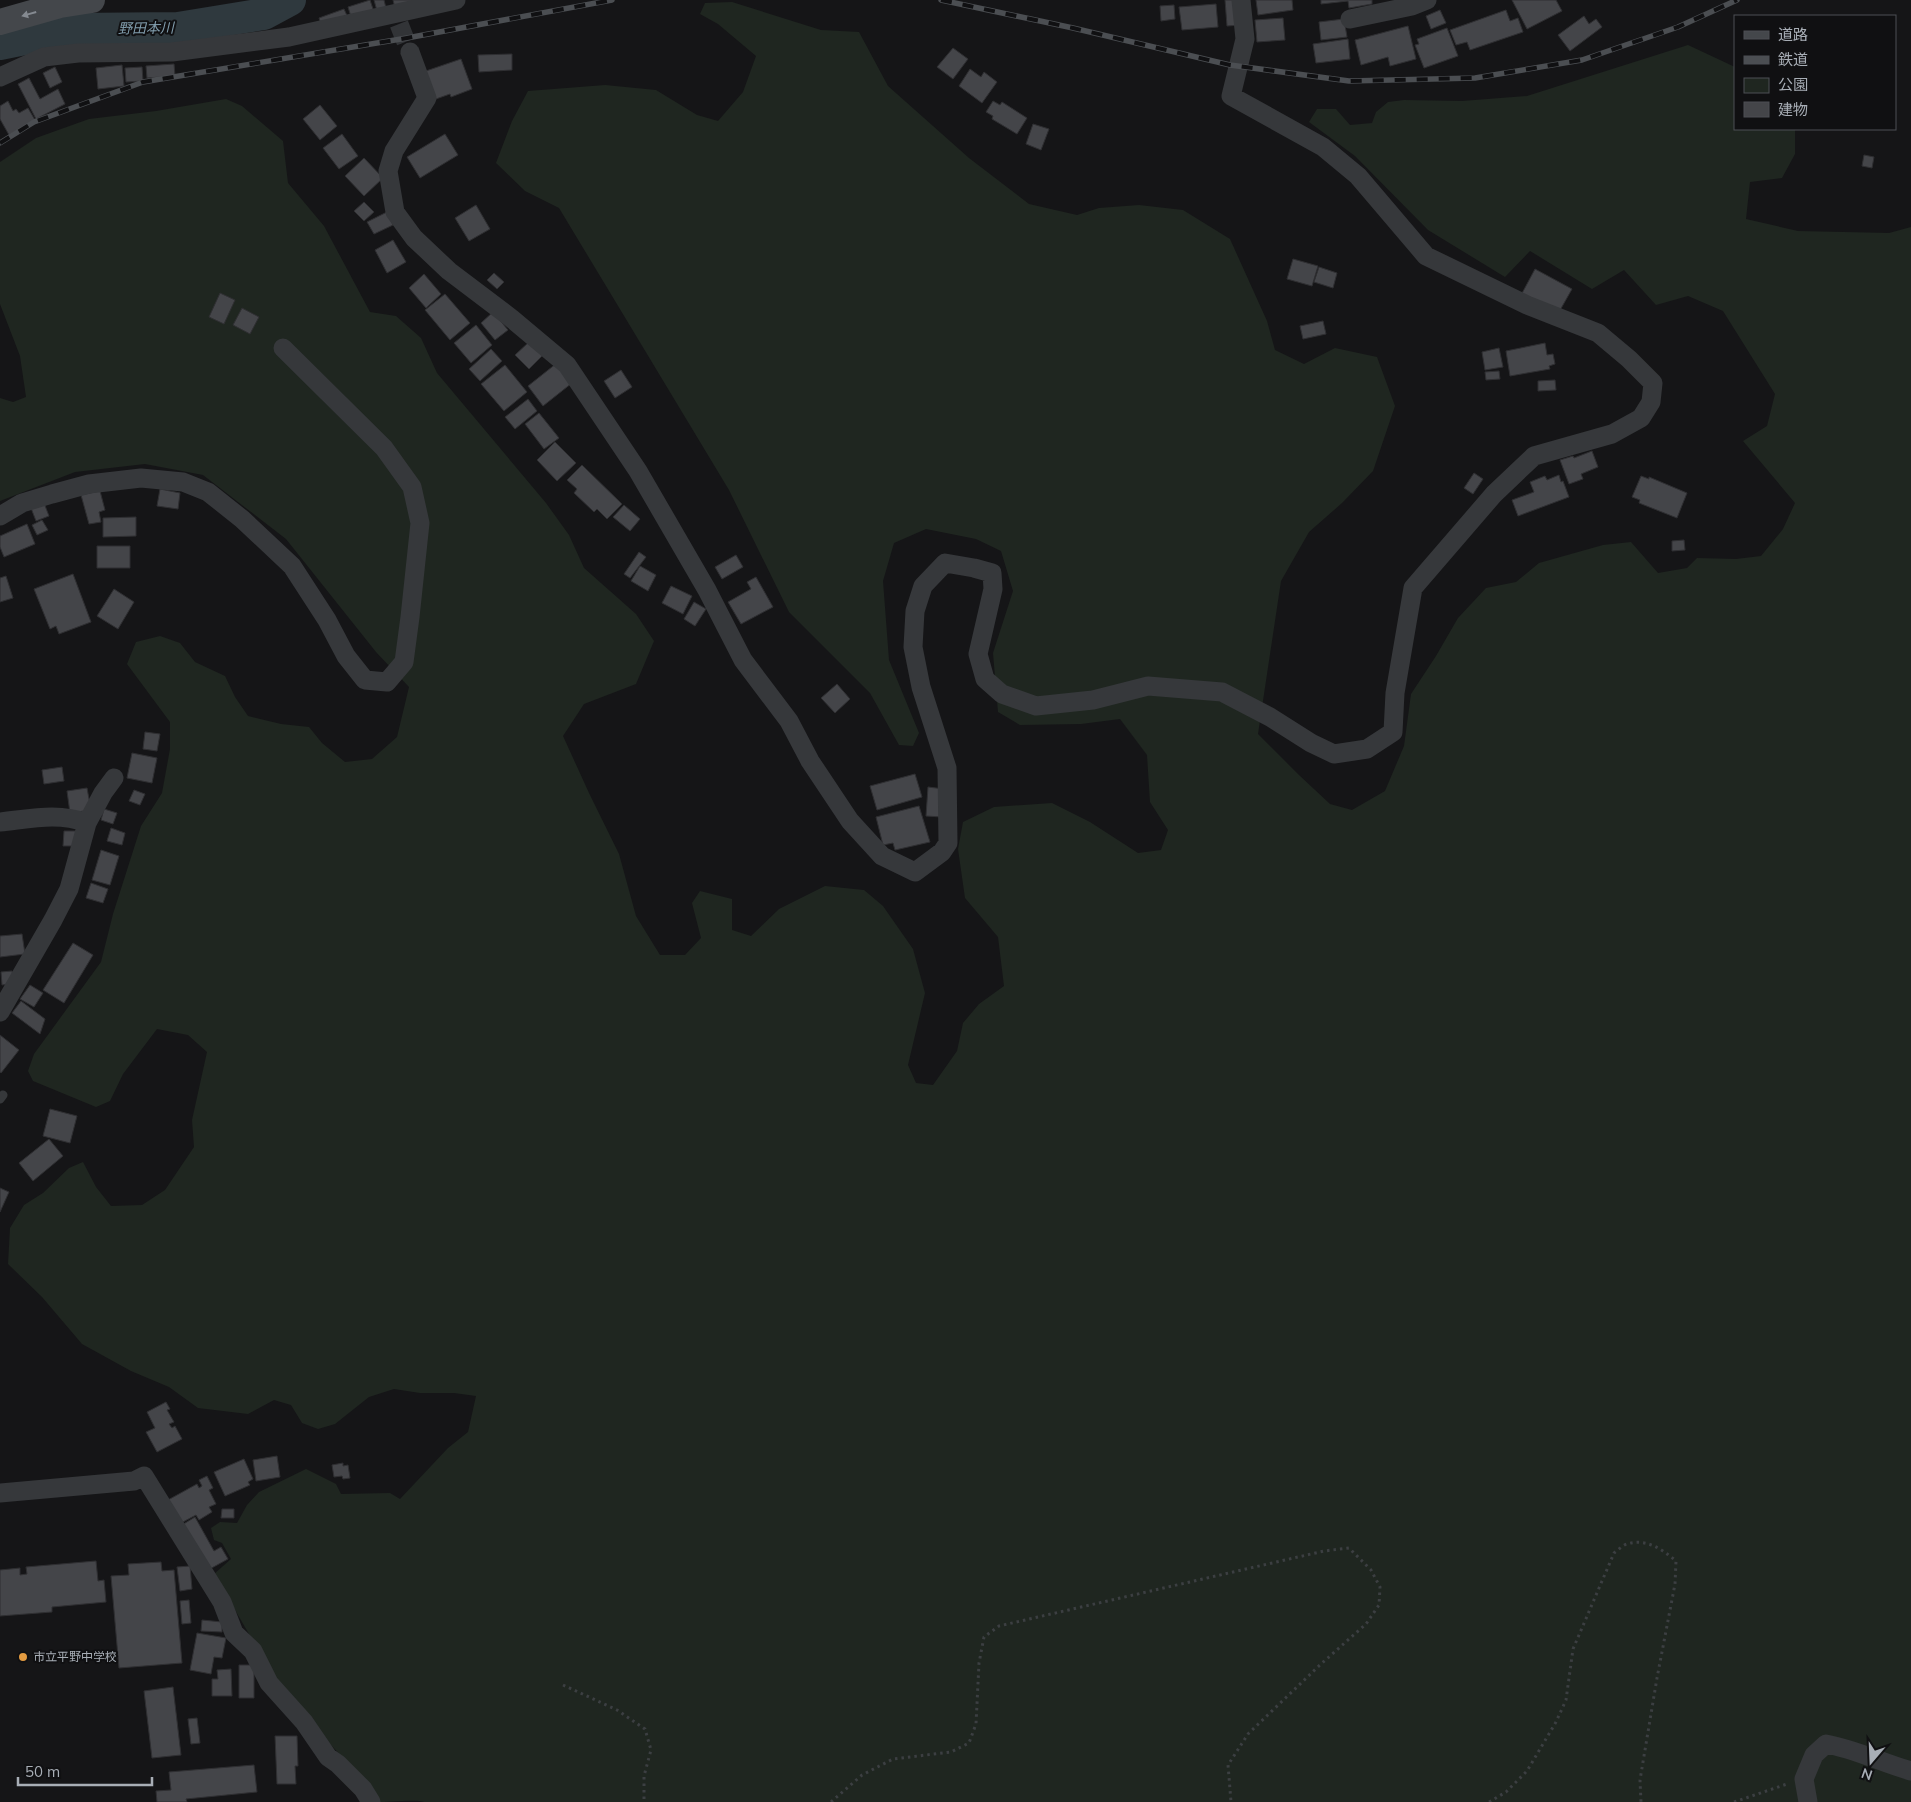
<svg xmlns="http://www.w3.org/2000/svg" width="1911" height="1802" font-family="Mulish,'Noto Sans JP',sans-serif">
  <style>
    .green { fill: #1f2620 }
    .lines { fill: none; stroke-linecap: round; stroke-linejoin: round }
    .river { stroke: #2f393e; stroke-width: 32 }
    .building { fill: #444549; stroke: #2f2f32 }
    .minor-tunnel { stroke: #323437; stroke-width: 19; stroke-dasharray: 19 9; stroke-linecap: butt }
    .path { stroke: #3c3f42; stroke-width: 3; stroke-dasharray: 2.5 4; stroke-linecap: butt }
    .service { stroke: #36383b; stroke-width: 9 }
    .minor { stroke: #36383b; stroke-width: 19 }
    .secondary { stroke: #44474b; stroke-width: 26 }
    .rail-casing { stroke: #4b4e52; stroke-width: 5.5 }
    .rail { stroke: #101012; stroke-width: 4; stroke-dasharray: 11; stroke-linecap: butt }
    .oneway { fill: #858a91 }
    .poi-dot { fill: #e39b41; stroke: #101012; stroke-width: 2 }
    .labels { text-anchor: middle; stroke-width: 4; stroke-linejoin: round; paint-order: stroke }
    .poi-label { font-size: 12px; fill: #a8aeb6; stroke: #101012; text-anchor: start }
    .water-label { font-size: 14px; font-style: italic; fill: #829eae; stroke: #101012 }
  </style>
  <rect width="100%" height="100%" fill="#151517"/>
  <path class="green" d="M732,2L821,30L859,32L888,86L969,158L1029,204L1077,215L1099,208L1139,205L1183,210L1230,239L1267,321L1275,350L1304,364L1335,348L1377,357L1395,406L1373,471L1342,503L1309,532L1281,581L1258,734L1299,775L1330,804L1352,810L1385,791L1404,746L1411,694L1436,656L1458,618L1486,588L1516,582L1539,563L1603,545L1631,542L1658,573L1687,568L1697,558L1736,559L1761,556L1783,529L1795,503L1743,441L1767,426L1775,394L1723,311L1688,296L1656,305L1624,270L1592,289L1530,251L1505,277L1428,230L1355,156L1309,122L1317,109H1336L1350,125L1372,123L1376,112L1388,102L1404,100L1462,101L1527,96L1688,45L1735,67V129H1795V154L1782,178L1750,182L1746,219L1798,231L1889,233L1911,227V1802H424C418,1799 387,1802 378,1802L366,1783L284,1694L214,1574L231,1559L222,1543L214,1540L211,1528L220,1522L237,1523L247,1505L259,1492L306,1469L336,1484L341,1494L390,1493L400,1499L448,1448L468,1432L476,1396L454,1393H420L394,1389L369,1397L335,1424L318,1429L302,1423L291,1405L274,1400L248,1414L198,1408L169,1387L131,1371L82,1344L42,1297L8,1264L10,1228L24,1205L43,1193L69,1168L83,1162L96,1187L111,1206L142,1205L165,1190L194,1147L192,1120L207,1052L188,1035L157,1029L123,1074L110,1101L96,1107L33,1081L28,1071L34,1054L101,962L113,914L141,826L162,793L170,749V722L127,664L136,642L160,636L180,643L195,662L225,676L235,697L248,716L281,724L309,727L322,743L345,762L372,759L397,737L409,687L376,652L286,539L203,475L145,464L75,472L0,501V398L13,402L26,397L20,356L0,304V162L36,138L89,119L156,111L226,99L242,106L283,141L288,183L324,226L370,312L396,316L421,338L437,373L546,503L569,535L584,568L636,614L654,641L636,684L584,704L563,736L589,793L619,854L636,916L660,955H685L701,938L692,903L700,891L732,899V930L751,936L779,909L825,886L864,890L883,906L913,949L925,993L908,1065L916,1083L933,1085L957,1051L963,1023L979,1004L1004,986L998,937L965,898L958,849L963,822L994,807L1052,803L1090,822L1138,853L1161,850L1168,830L1150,802L1147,755L1120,719L1081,724L1020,725L998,712L993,653L1013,591L1001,551L976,539L926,529L894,543L883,581L889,660L919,733L913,746L899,745L870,693L789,612L729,490L559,208L525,191L496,163L512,121L528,91L605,85L656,90L697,115L718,121L743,92L756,56L718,24L700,14L705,3Z"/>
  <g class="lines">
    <path class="river" d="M0,44L74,29L178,28L264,14L290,0"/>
  </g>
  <path class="building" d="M370,0L374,12L352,20L348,7Z
    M374,0H384L386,8L377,11Z
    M393,0H427L395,8Z
    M1225,0H1239L1241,25L1227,26Z
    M1256,0H1292L1293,10L1258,15Z
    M1321,0H1372V4L1349,8L1348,1L1321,4Z
    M1512,0H1556L1562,11L1527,29Z
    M1216,4L1218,27L1182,30L1179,7Z
    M1174,5L1175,19L1161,21L1160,6Z
    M344,9L349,20L322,27L319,18Z
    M1440,10L1446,23L1431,29L1426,16Z
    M1506,10L1510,21L1518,18L1523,32L1470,50L1467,42L1456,45L1450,30Z
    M1584,16L1589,24L1596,19L1602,27L1570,51L1558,35Z
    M1283,18L1285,40L1257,42L1255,20Z
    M1344,19L1347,37L1321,40L1319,22Z
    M1408,26L1416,59L1390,66L1388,57L1361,65L1355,40Z
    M1447,28L1458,56L1424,68L1415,45L1419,44L1417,39Z
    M1348,39L1350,59L1316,63L1313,44Z
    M953,48L968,59L953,79L937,67Z
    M512,54V70L479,72L478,55Z
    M461,59L472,89L451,97L450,94L433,100L423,72Z
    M174,64L175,76L147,78L146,66Z
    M122,65L124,86L98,89L96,68Z
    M55,67L62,82L50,88L43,73Z
    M142,67L143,81L126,82L125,68Z
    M970,69L981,77L984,72L997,82L982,103L959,86Z
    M29,78L40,99L58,89L65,104L36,119L18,84Z
    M8,101L13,111L16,109L19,113L28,108L35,120L9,135L0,119V106Z
    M993,101L1000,105L1002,102L1027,118L1017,134L992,119L993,116L986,112Z
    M320,105L337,126L320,140L303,119Z
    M1033,124L1049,129L1041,150L1026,144Z
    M342,134L358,156L339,169L323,148Z
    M445,134L458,155L420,178L407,157Z
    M1864,155L1874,157L1872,168L1862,166Z
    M364,158L383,178L364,196L345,176Z
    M364,202L374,212L364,221L354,211Z
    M476,205L490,229L469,241L455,218Z
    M387,212L393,225L374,234L367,222Z
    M393,240L406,262L387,273L375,250Z
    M1293,259L1318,266L1312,286L1287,279Z
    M1319,267L1337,273L1333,288L1314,282Z
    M1535,269L1572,289L1559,312L1520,297Z
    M494,273L504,282L497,289L487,280Z
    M424,274L441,294L426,308L409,288Z
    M220,293L235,300L224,324L209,317Z
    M445,294L470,323L450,340L425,310Z
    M242,308L259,317L250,334L233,325Z
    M493,312L508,330L495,340L481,323Z
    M1323,321L1326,334L1303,339L1300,326Z
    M476,325L492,345L471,363L454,343Z
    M529,342L543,355L529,369L515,355Z
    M1545,343L1547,355L1553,354L1555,364L1549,366L1550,369L1510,376L1506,351Z
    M1499,348L1503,367L1485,370L1482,352Z
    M491,349L502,361L480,381L469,369Z
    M557,363L572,383L543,406L528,386Z
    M505,365L527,392L504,411L481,384Z
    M621,370L632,387L615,398L604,381Z
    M1499,371L1500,379L1486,380L1485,372Z
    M1555,380L1556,390L1538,391V381Z
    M528,399L537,411L515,429L505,417Z
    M539,413L559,438L544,449L525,424Z
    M555,442L576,463L557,481L537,460Z
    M1592,451L1598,467L1581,474L1583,479L1569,484L1560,460L1573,456L1574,458Z
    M582,465L622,504L607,519L597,509L594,512L574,493L577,489L567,480Z
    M1474,473L1483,479L1473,494L1464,488Z
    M1559,475L1561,482L1563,481L1569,497L1518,516L1512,500L1534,492L1530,482L1545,476L1547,480Z
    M1641,476L1649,479V477L1687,493L1677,518L1639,503L1640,500L1632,497Z
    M160,489L180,493L178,509L157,506Z
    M100,491L105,510L99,512L101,522L89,524L81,495Z
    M44,503L49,516L36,521L31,508Z
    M624,505L640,519L630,531L613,517Z
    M136,517V536L103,537V518Z
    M42,520L48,530L37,535L32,525Z
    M27,524L35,544L4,557L0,547V536Z
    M1684,540L1685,550L1672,551V541Z
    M97,546H130V568H97Z
    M639,552L646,557L630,578L624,574Z
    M736,555L743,567L722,579L715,567Z
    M640,566L656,575L648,591L631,581Z
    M73,574L91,622L59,634L56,626L50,629L34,589Z
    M6,576L13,598L0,602V578Z
    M756,577L773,607L741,624L728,602L751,589L747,582Z
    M671,586L692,596L683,614L662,603Z
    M114,589L134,602L118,629L97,616Z
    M694,602L706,609L695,626L684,619Z
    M837,684L850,699L835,713L821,698Z
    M145,732L160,734L157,751L143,749Z
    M132,753L157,758L152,783L127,778Z
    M62,767L64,781L44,784L42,770Z
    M915,774L922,797L877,810L870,786Z
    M928,787L944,789L942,817L926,816Z
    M87,788L91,810L70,813L67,791Z
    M134,790L145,794L140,805L129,801Z
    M919,806L930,842L895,850L893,843L883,845L876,817Z
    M104,809L117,813L113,824L101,820Z
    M111,828L125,833L122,845L107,841Z
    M64,831H76L75,846H63Z
    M101,850L119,856L110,885L92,880Z
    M91,883L108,889L103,903L86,898Z
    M22,934L25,954L0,957V936Z
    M73,943L93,955L64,1003L43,990Z
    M12,971L14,983L2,985L1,972Z
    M30,985L43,993L34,1007L20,999Z
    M21,1001L45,1019L40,1034L12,1013Z
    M0,1035L19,1050L1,1073L0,1072Z
    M50,1109L77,1116L70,1143L43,1136Z
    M49,1139L63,1156L33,1181L19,1163Z
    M0,1188L9,1192L0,1212Z
    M166,1402L170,1409L167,1410L174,1422L169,1424L172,1428L175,1426L182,1439L157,1452L146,1432L155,1428L147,1412Z
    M277,1456L280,1477L256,1481L253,1460Z
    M244,1459L253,1479L248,1482L250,1485L225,1496L214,1472Z
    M343,1463V1466L348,1465L350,1478L343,1479L342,1476L334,1477L332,1465Z
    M207,1476L213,1488L209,1490L216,1504L209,1507L212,1512L199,1520L196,1515L181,1523L168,1500L197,1484L199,1488L202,1486L199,1480Z
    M222,1509H234V1518H221Z
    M195,1517L214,1551L221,1547L228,1559L208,1570L182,1525Z
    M96,1561L98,1581L104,1580L106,1602L52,1607V1612L0,1616V1570L20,1568V1575L27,1574L26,1567Z
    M161,1562L162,1571L174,1570L182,1663L119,1668L111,1576L129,1575L128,1564Z
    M190,1566L192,1589L180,1591L177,1567Z
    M189,1600L191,1623L182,1624L180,1601Z
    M202,1620L222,1622V1632L201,1631Z
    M197,1633L226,1638L222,1658L214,1657L211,1674L190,1670Z
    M239,1665H254V1698H239Z
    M231,1669L232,1696H212V1679H218L217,1670Z
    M173,1687L181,1755L152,1758L144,1691Z
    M197,1718L200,1743L191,1744L188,1719Z
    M275,1736H297L298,1766H295L296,1784H277Z
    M254,1765L257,1792L186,1799L187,1802H157L156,1791L171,1790L169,1772Z"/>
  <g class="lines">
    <path class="minor-tunnel" d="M399,24L410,52"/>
    <path class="path" d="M563,1685L617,1710L645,1729L651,1750L644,1776V1802
      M831,1802L862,1775L893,1759L951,1752L969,1743L976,1724L979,1663L984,1637L999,1626L1324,1551L1349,1548L1371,1570L1380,1587L1379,1605L1366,1624L1321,1664L1248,1734L1228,1765L1231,1802
      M1489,1802L1506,1792L1527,1771L1556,1722L1566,1700L1573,1649L1614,1553C1618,1550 1623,1545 1627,1544C1646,1538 1662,1549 1676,1561L1675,1584L1657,1678L1640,1780L1641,1802
      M1734,1802L1787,1784"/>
    <path class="service" d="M0,1099L3,1095"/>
    <path class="minor" d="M1350,19L1412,6L1427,0
      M410,52L427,98L394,151L388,171L395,212L414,238L449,271L511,318L567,365L638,471L707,590L743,660L789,721L810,761L850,821L882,856L915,872L942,852L948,843L947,768L921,687L913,647L915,611L923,586L945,563L974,568L992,573L993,589L978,654L985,679L1002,694L1036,706L1093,700L1148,686L1222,692L1270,717L1311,743L1334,754L1367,749L1393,732L1395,693L1413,588L1494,494L1534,456L1612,434L1641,418L1651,402L1653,383L1629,359L1598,333L1527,305L1426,256L1358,176L1323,147L1231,96L1245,39L1241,0
      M0,77L44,57L78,53L172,52L289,37L456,0
      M0,516L22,503L52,494L89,484L141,478L183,482L208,492L242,519L292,566L327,620L346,656L365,680L387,682L404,662L410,617L420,523L412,487L384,448L283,348
      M0,822C30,819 58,812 87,823
      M0,1012L53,920L69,889L87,823L103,793L114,778
      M0,1493L134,1481L144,1476L222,1602L234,1633L253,1651L269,1683L304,1722L328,1757L338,1764L363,1789L371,1802
      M1808,1802L1804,1779L1814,1755L1826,1744C1855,1749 1882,1763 1911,1771"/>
    <path class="secondary" d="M0,22L60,5L92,0"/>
    <defs>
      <path id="rail" d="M941,0L1073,28L1230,65L1349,81L1475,78L1582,60L1678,27L1737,0
        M0,143L34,122L143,82L407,38L612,0"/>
    </defs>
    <use href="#rail" class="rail-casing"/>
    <use href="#rail" class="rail"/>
  </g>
  <defs><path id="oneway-solid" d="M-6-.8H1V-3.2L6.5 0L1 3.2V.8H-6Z" transform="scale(1.25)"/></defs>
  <use class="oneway" href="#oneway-solid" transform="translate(29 14) rotate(164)"/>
  <circle class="poi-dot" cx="23" cy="1657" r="5"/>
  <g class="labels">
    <g class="poi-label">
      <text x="33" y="1661">市立平野中学校</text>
    </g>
    <g class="water-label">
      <text transform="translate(146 28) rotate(-1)" y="5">野田本川</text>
    </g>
  </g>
  <rect x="1734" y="15" width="162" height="115" fill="#101012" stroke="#4d4f54"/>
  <rect x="1744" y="31" width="25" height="8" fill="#44474b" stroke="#4d4f54"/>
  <text x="1778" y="40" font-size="15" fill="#a8aeb6">道路</text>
  <rect x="1744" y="56" width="25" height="8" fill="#4b4e52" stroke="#4d4f54"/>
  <text x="1778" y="65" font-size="15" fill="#a8aeb6">鉄道</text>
  <rect x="1744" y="78" width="25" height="15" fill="#1f2620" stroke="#4d4f54"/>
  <text x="1778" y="90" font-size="15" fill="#a8aeb6">公園</text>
  <rect x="1744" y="102" width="25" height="15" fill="#444549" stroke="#4d4f54"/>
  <text x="1778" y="115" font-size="15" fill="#a8aeb6">建物</text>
  <g transform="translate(1871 1762) rotate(199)" stroke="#101012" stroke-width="4" paint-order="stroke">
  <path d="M0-4L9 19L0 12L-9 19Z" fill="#a8aeb6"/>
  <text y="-8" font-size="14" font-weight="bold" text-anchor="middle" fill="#a8aeb6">N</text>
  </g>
  <path d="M18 1777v8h134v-8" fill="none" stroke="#a8aeb6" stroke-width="2.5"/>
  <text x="25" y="1777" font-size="15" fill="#a8aeb6" stroke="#101012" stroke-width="4" paint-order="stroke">50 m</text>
</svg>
